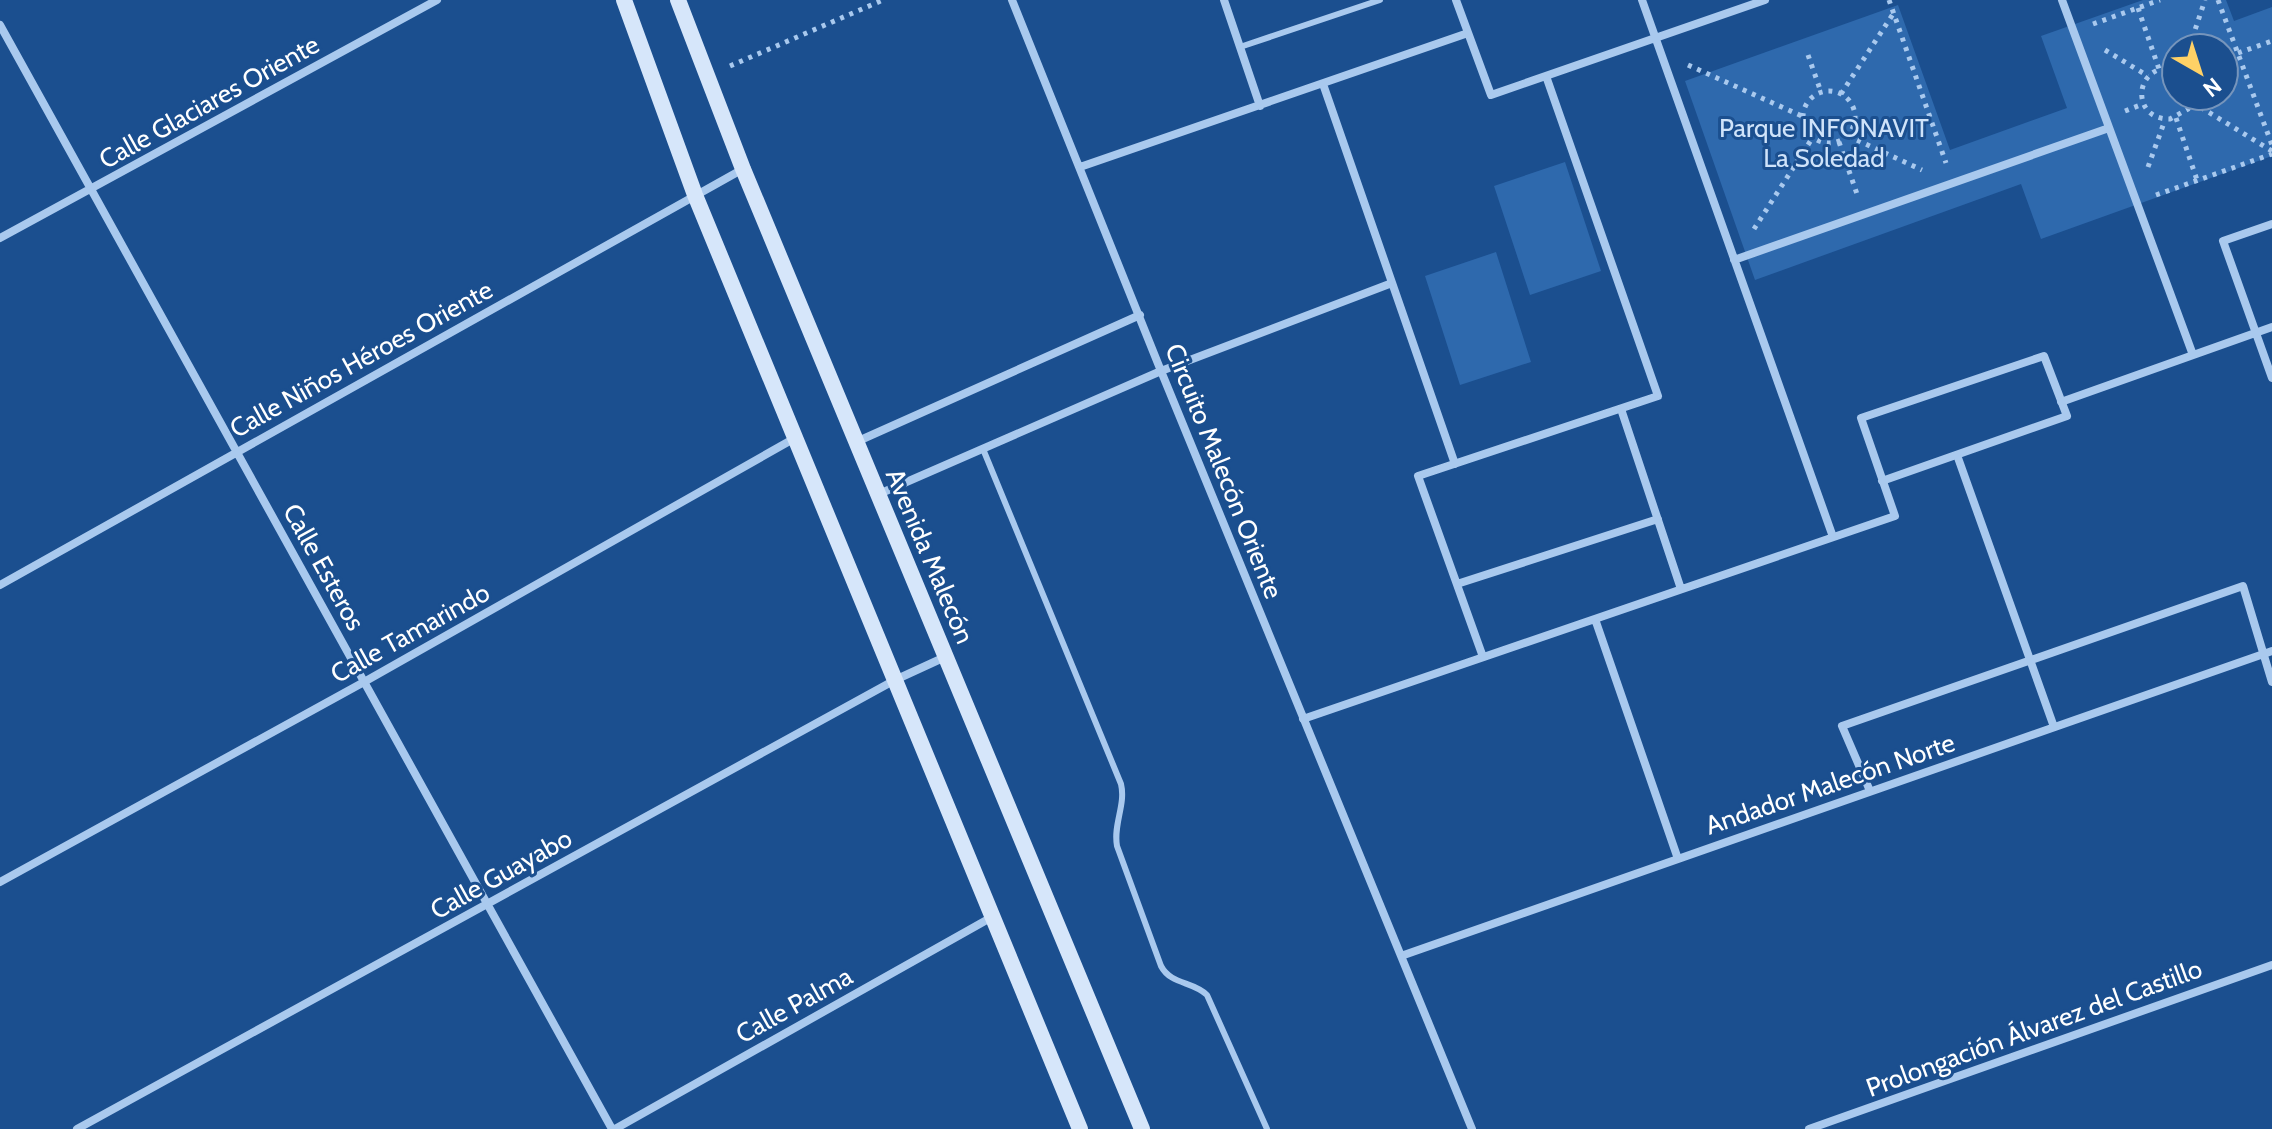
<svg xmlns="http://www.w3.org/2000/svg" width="2272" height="1129" font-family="Cabin,sans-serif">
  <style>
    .green { fill: #2e69ad; fill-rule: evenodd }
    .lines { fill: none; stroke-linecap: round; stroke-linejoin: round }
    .path { stroke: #a9c9ee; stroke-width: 5; stroke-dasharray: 4 6; stroke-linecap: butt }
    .lane { stroke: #a9c9ee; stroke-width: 6 }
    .street { stroke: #a9c9ee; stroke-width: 8 }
    .secondary { stroke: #d6e6fa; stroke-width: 16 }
    .labels { text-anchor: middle; stroke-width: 6; stroke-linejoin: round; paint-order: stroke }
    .street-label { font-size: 26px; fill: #fff; stroke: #1b4f8f }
    .park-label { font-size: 26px; fill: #cfe3fa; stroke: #1b4f8f }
  </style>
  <rect width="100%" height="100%" fill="#1b4f8f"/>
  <path class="green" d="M2143,0H2226L2234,21L2272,7V156L2041,239L2021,184L1755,280L1685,81L1898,5L1950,150L2067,108L2041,36ZM2176,48H2224V96H2176Z
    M1565,162L1601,271L1530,295L1494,186Z
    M1496,252L1531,362L1460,385L1425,276Z"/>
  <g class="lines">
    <path class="path" d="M1889,0L1946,163
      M2218,0L2272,145
      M2138,8L2159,69
      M2093,24L2160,0
      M2189,48L2205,0
      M2105,50L2148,76
      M2238,53L2272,41
      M1808,55L1821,92
      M1688,65L1804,117
      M730,66L883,0
      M2176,69C2134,61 2129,120 2170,119L2188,109L2193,96
      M2224,74L2242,67
      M1803 117a26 26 0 1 1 52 0a26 26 0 1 1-52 0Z
      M1841,94L1893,14
      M2192,102L2272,151
      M2125,111L2143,104
      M2176,118L2197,180
      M1848,136L1922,170
      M1839,142L1857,194
      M2148,167L2165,120
      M2156,195L2272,154
      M1754,229L1813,137"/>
    <path class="lane" d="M1240,47L1380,0
      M983,449L1121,784C1126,805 1113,824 1117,846L1161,966C1171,985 1193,981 1207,995L1267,1129"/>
    <path class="street" d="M1012,0L1161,371L1472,1129
      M1224,0L1260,106
      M1456,0L1491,95L1765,0
      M1642,0L1833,537
      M2062,0L2193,355
      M0,25L612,1129
      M1323,84L1455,464
      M1080,167L1468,33
      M2272,224L2223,241L2272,378
      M0,238L437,0
      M1734,260L2109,128
      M2061,402L2272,327
      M1621,409L1681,589
      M856,442L1140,315
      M1957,455L2054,727
      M879,494L1161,371L1392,283
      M1457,584L1658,519
      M0,585L743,169
      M1595,619L1678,859
      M1483,657L1418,476L1658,396L1546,76
      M1303,719L1895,516L1861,418L2044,356L2067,416L1882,481
      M1870,791L1842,726L2243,586L2272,682
      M0,882L364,682L795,438
      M1401,956L2272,651
      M77,1129L895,680L945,657
      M615,1129L992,917
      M1809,1129L2272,965"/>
    <path class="secondary" d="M624,0L695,195L1080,1129
      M678,0L743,169L1142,1129"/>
  </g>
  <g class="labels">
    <g class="street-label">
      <text transform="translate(209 102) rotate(-29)" y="9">Calle Glaciares Oriente</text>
      <text transform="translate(361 359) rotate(-29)" y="9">Calle Niños Héroes Oriente</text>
      <text transform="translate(1224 471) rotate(68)" y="9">Circuito Malecón Oriente</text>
      <text transform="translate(930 556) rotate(67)" y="9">Avenida Malecón</text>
      <text transform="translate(324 567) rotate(61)" y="9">Calle Esteros</text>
      <text transform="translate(410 633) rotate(-29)" y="9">Calle Tamarindo</text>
      <text transform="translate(1830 784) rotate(-19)" y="9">Andador Malecón Norte</text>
      <text transform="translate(501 874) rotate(-29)" y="9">Calle Guayabo</text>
      <text transform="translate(794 1005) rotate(-29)" y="9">Calle Palma</text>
      <text transform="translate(2034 1028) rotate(-20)" y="9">Prolongación Álvarez del Castillo</text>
    </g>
    <g class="park-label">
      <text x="1824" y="137">Parque INFONAVIT<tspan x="1824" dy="30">La Soledad</tspan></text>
    </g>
  </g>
  <g transform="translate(2200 72) rotate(141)"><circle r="38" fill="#1b4f8f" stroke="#7695bc" stroke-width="2"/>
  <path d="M0-6L14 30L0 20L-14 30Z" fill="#ffd166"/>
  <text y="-12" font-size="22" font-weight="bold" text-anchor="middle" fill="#ffffff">N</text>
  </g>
</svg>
